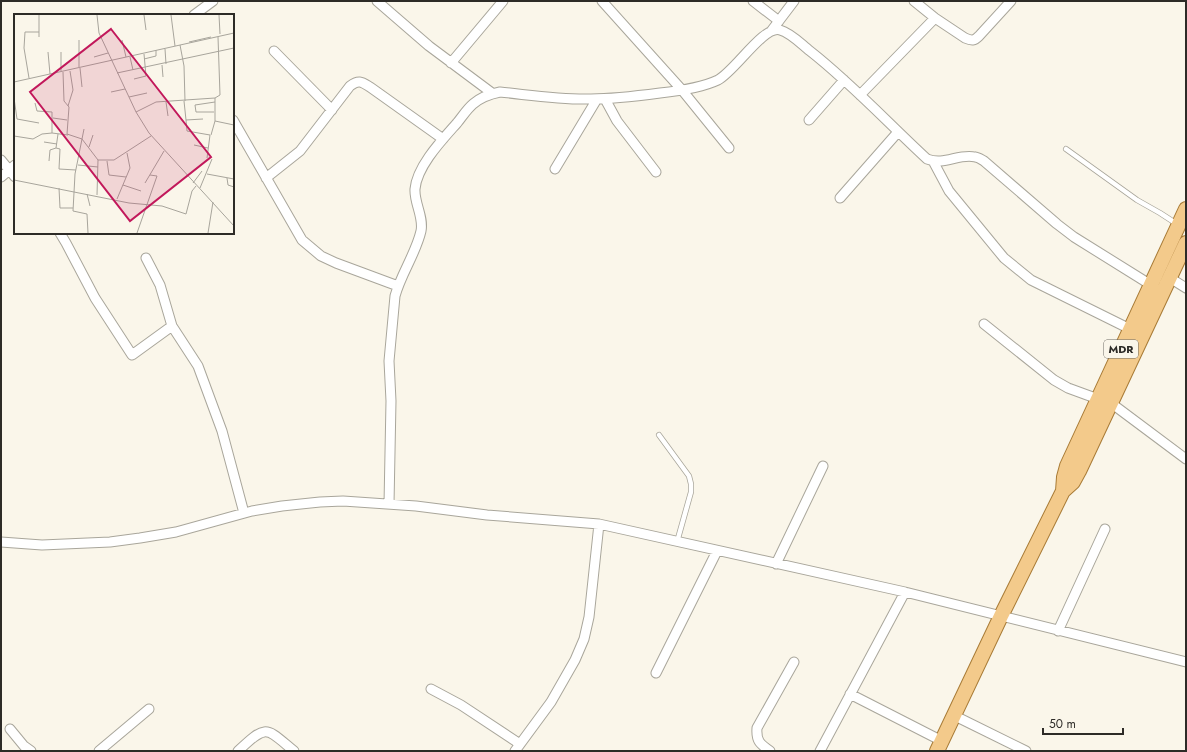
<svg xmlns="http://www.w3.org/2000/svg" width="1187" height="752" font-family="Jost,sans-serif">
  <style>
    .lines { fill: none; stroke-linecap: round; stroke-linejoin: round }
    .service-casing { stroke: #a9a69b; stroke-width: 6 }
    .minor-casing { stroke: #a9a69b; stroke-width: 11 }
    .primary-casing { stroke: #a87b36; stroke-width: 16 }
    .service { stroke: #fff; stroke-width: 4.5 }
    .minor { stroke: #fff; stroke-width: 9 }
    .primary { stroke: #f3ca8b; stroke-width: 14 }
    .labels { text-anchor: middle; stroke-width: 3; stroke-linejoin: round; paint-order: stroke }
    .shield { fill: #faf6ea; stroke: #6a6862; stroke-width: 1 }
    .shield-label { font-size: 11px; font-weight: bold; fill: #2d2b27 }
    .inset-road { fill: none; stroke: #a8a59c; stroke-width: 1 }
    .view { fill: #c2185b; fill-opacity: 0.15; stroke: #c2185b; stroke-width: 2 }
    .inset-edge { fill: none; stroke: #2d2b27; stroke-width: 2 }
  </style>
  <rect width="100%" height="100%" fill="#faf6ea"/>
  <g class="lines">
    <defs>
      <path id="service" d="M1066,149L1137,200L1160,213L1177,224
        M659,435L689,476L691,484V492L677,542"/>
      <path id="minor" d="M377,1L429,46L492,93
        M602,1L682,90L729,148
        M753,1L779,21
        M914,1L935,18L965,38C972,41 974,41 979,36L1011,1
        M194,15L213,1
        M772,30L794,1
        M274,51L332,110
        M451,63L503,1
        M860,95L935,18
        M605,99L617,121L656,172
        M233,120L302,240L321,256L336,263L398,286
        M809,120L844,80
        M1,160L15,177
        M933,161L949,191L1004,258L1031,280L1130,329
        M555,169L597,99
        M1,177L15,165
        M266,178L300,151L350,86C359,79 362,82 370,87L443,139
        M840,198L898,132
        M60,233L66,243L95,298L132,355L172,326
        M146,258L160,285L172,326L198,366L222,431L244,513
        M1170,278L1186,288
        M984,324L1054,380L1068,388L1098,399
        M1111,403L1186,459
        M389,504L391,401L389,361L395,296C401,274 416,253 421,231C424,217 414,203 415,189C417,166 442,140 457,123C462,117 467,109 473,104C481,97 490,94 500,92C530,95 561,100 591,99C614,99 637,96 660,93C679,91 701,88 718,80C735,71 764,25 780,30C791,33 801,44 810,51C851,83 888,123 927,159C944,166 959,153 975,157C978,157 982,160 984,161L1057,224L1074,237L1151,285
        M1,542L42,545L110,542L140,538L176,532L252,511L282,506L320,502L343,501L416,506L487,515L599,524L905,592L1186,662
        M776,564L823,466
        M1058,631L1105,529
        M656,673L717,551
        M431,689L461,705L520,744
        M850,694L942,741
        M953,715L1026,751
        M10,729L24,746L31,751
        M99,751L149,709
        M238,751C267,724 265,727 294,751
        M515,751L551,702L575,660L584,639L589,617L599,524
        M770,751C760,744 756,741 757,728L794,662
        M820,751L905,592"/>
      <path id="primary" d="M1063,491L1064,477L1067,466L1186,209
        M937,751L1001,616L1063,491L1073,482L1079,471L1186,243"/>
    </defs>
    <use href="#service" class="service-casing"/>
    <use href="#minor" class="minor-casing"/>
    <use href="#primary" class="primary-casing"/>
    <use href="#service" class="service"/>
    <use href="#minor" class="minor"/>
    <use href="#primary" class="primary"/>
  </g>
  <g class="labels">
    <rect class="shield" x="1104" y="340" width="34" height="18" rx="3"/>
    <g class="shield-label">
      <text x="1121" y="353">MDR</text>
    </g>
  </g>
  <g transform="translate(14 14)">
    <rect width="220" height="220" fill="#faf6ea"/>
    <path class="inset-road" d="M83,1L85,19L122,98L135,119L220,212M130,1L132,16M157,1L161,32M205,1L206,20M25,23V1M65,26V53M108,26L112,43M175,28L197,23M166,31L170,52L171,87M151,35L152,50M34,38L36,60M80,43L94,39M116,43L119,56M130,45L142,42V36M148,51L149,63M66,54L68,73M47,57V38M49,58L50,87L55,93L53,120L68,125L84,146H100L137,122M103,59L220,34M15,64L10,34L11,18H25M120,65L132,62L130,40M0,68L220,19M97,78L111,75M115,83L133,79M0,84L3,105L25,109M201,84L206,81L204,23M170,87L172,106L189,105M152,88L154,102M21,89L23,97L38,98V119L54,121M54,92L59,76L56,57M122,98L142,88L201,84V107L220,111M200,98H182L181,91L201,88M39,104L53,106M172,106L173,117L196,121L193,144M70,115L61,160L59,197L73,200L74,219M197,121L201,107M0,122L19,125L28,120L38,119M30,128L43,130M180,131L194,134M75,133L79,121M42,134L46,135L45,155L62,156M35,147L36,136L42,134L44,120M93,147L95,161L112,163M64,151L84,153M193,160L220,165M213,164L214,171L220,173M0,166L115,189L148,192L172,200L178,177L182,172M131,169L150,137M179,169L188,157M109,171L127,177M45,174L46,194H59M186,174L198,145M73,180L76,192M83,181L84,146M103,185L116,154L113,139M123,219L143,162L136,161M194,219L199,188"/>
    <path class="view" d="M97,15L197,143L116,207L16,78Z"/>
    <rect width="220" height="220" class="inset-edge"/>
  </g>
  <rect width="1187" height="752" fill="none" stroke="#2d2b27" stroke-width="4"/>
  <path d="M1043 728v6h80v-6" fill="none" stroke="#2d2b27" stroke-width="2"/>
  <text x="1049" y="728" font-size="12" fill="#2d2b27" stroke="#faf6ea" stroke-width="3" paint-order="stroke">50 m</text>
</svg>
